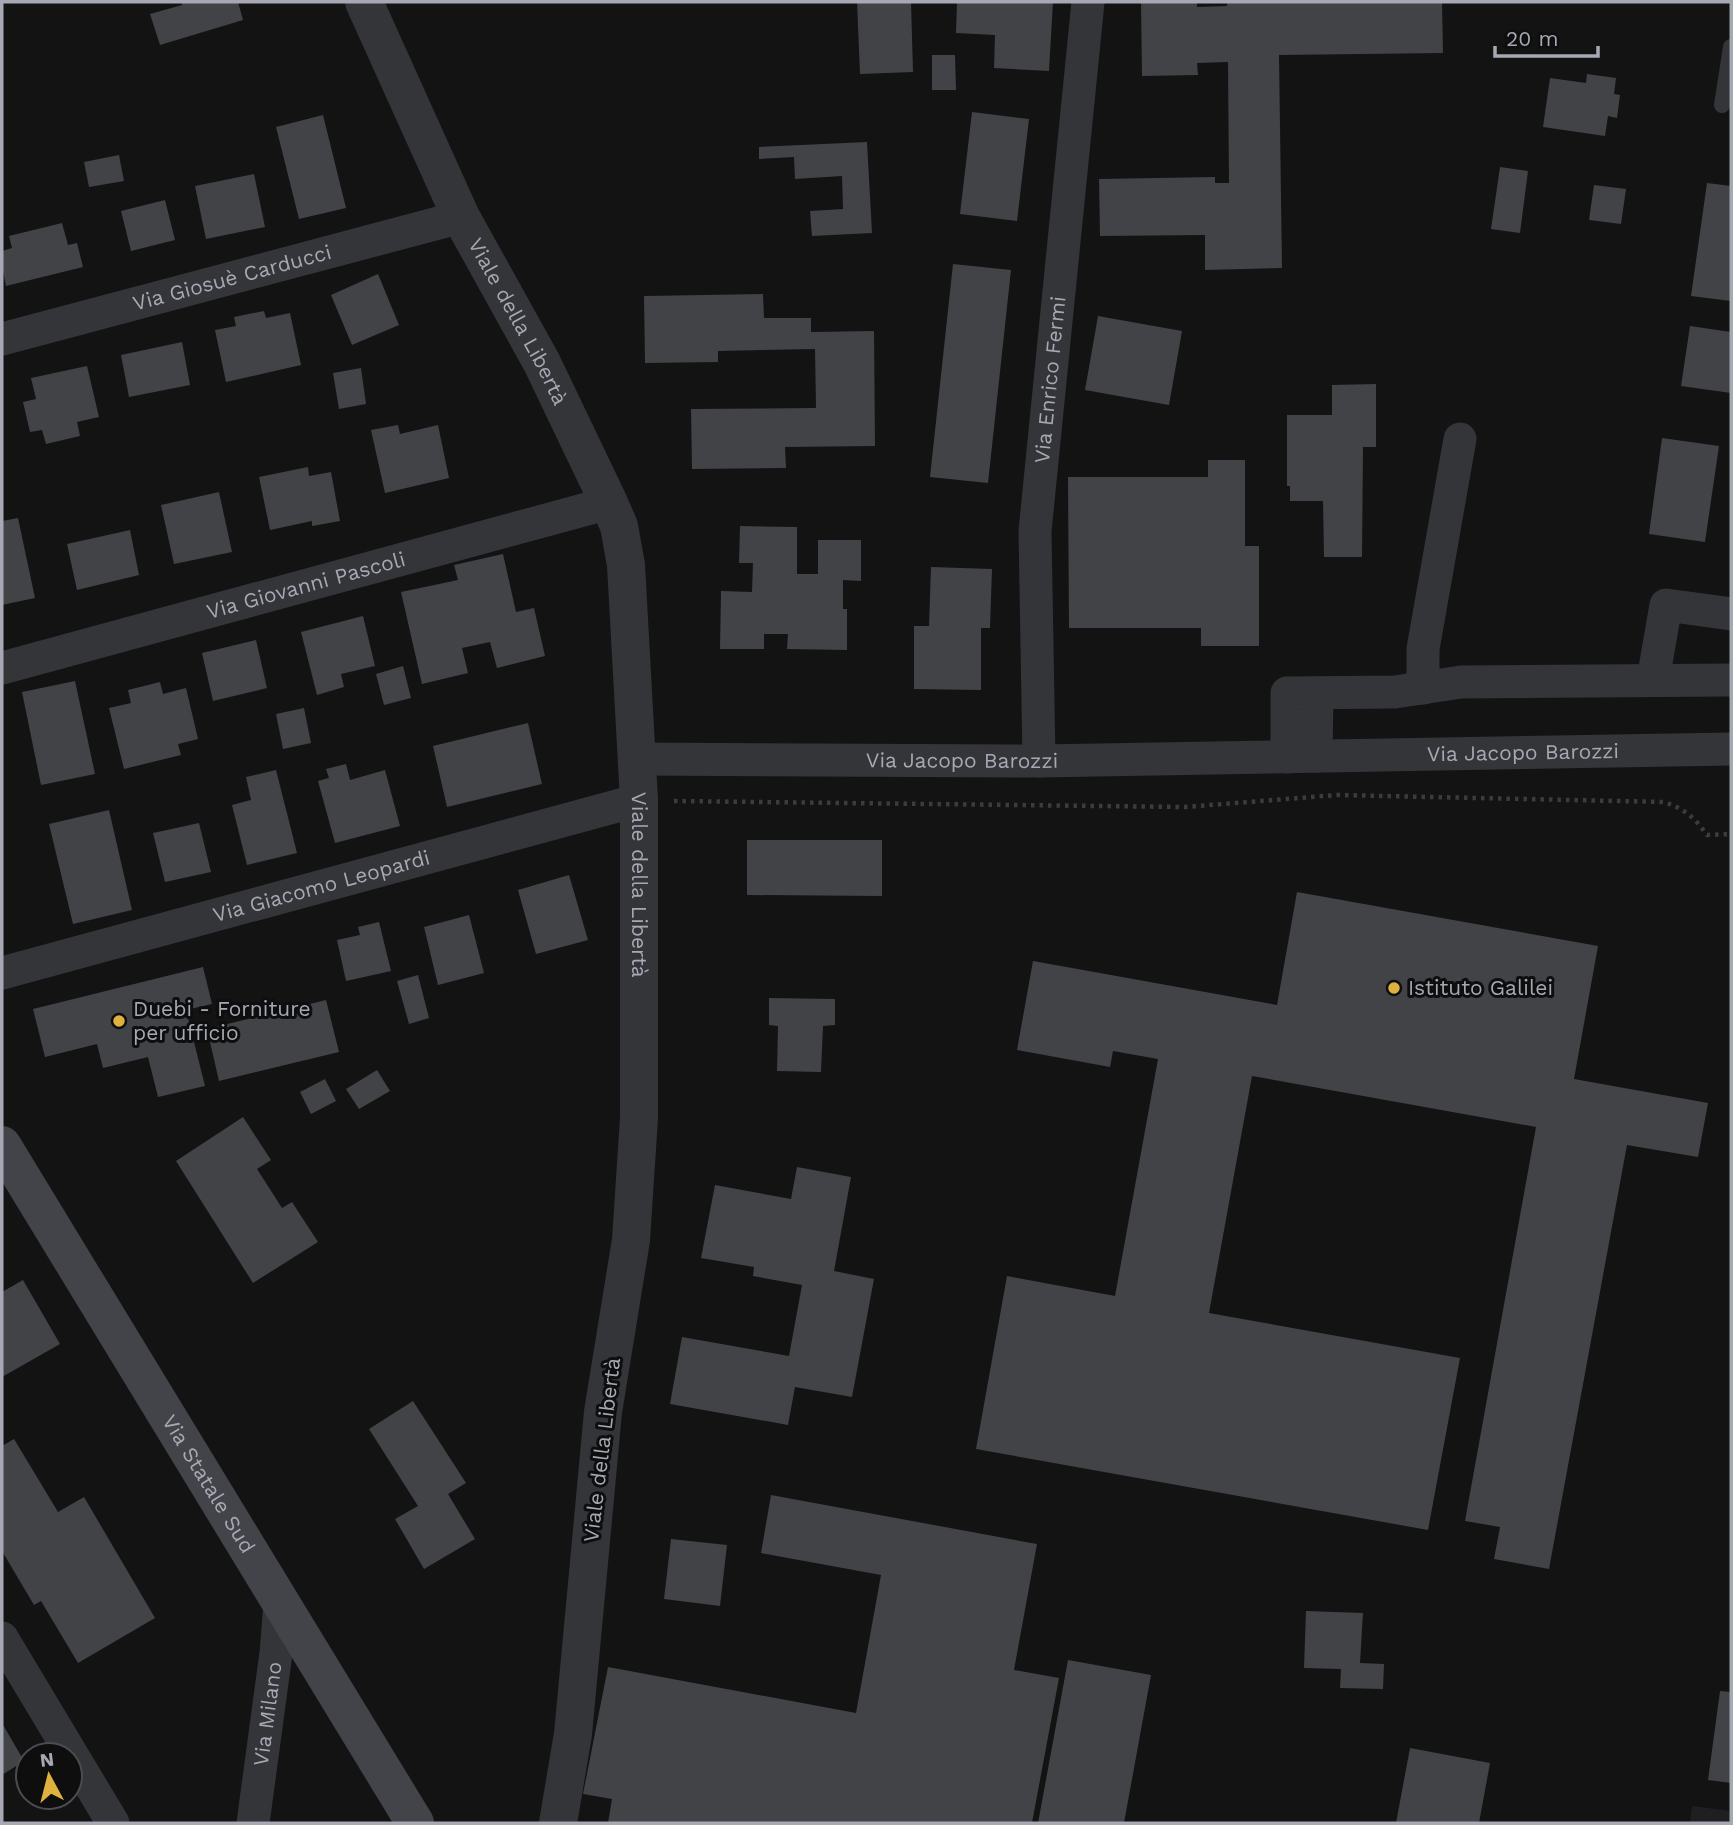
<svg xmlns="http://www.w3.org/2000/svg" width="1733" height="1825" font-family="'Work Sans',sans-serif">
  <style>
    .built { fill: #1f1f21 }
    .building { fill: #424347 }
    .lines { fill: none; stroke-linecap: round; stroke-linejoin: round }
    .path { stroke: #3a3c40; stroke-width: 4.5; stroke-dasharray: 3.5 5; stroke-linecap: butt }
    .service { stroke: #343539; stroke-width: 16 }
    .minor { stroke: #343539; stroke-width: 33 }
    .tertiary { stroke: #343539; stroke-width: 38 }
    .secondary { stroke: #434449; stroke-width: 38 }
    .poi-dot { fill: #dfb240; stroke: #0e0e0f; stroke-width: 2.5 }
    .labels { text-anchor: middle; stroke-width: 6; stroke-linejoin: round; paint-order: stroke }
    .street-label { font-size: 21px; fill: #a6a9b3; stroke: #0e0e0f }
    .poi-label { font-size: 21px; fill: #a6a9b3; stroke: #0e0e0f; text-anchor: start }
  </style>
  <rect width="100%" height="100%" fill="#131314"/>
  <path class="built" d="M1692,1806L1731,1811V1823H1690Z"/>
  <path class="building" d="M182,2H238L243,20L160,45L150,14L182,5Z
    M857,2H911L913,72L860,74Z
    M957,2H1053L1049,71L994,68L995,35L956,33Z
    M1141,2H1197V7L1227,6V2H1442L1443,53L1279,55L1282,268L1205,270V235L1100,236L1099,179L1215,177V183H1229L1228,62L1197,63L1198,75L1142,76Z
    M932,55H955L956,90H932Z
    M1587,74L1616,78L1614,94L1620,95L1617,118L1608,116L1605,136L1543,127L1550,78L1586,83Z
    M972,112L1029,119L1017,221L960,214Z
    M323,115L346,208L299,219L276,127Z
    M867,142L872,233L812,236L810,211L843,209L842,176L795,179L794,157L759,159V147Z
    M119,155L124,181L89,187L84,162Z
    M1500,167L1528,171L1520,233L1491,229Z
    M254,174L265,227L206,239L195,186Z
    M1707,183L1731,186V301L1691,296Z
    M1594,185L1626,189L1621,224L1589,220Z
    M165,200L175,240L131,251L121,211Z
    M62,223L68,245L77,243L83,267L6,286L2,266V251L12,248L9,236Z
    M953,264L1011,270L988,483L930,477Z
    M378,274L399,325L352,345L331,295Z
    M763,294L764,318H811V332L874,331L875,446L785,447L786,468L692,469L691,409L816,408L815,349L718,351V362L645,363L644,296Z
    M264,311L266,318L290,313L301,365L226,382L215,330L236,326L234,317Z
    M1098,316L1182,331L1169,405L1085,390Z
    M1690,326L1731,332V393L1681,386Z
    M182,342L190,385L129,397L121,355Z
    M87,366L99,417L77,422L80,436L46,444L42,430L30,432L23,402L36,399L31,378Z
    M361,368L366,404L339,409L333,373Z
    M1376,384V447H1363L1362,557H1324L1323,501H1290V486H1287V415H1332V385Z
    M398,425L400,434L438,425L449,478L385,493L371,430Z
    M1662,438L1719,446L1705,542L1649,534Z
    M1208,460H1245V546H1259V646H1201V628H1069L1068,477H1208Z
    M308,467L309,476L331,472L340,521L312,526V521L270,530L259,477Z
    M219,492L232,552L174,564L161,505Z
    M18,518L35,598L2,605V521Z
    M740,526L797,527V574H818V540H861V581L843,580V609H847V650L787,649L788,634H764V649H720L721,591L752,592L753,563H739Z
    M130,530L139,575L77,590L67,544Z
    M503,554L516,612L534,608L545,656L497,668L490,642L462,648L468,673L422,684L401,592L458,580L454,565Z
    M931,567L992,569L990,628H981V690L914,689V626H929Z
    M363,616L375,666L341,674L344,687L317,695L301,632Z
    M256,640L267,688L213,701L202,653Z
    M403,666L411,698L384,705L376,674Z
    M75,681L95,774L41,785L22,692Z
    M160,682L163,694L186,688L198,739L178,744L181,755L124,769L109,708L131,703L128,690Z
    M304,708L311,743L283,749L276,714Z
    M528,723L542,784L447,807L433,746Z
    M346,764L350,780L385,770L400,826L335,843L318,781L329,778L326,769Z
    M276,770L297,853L247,865L232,805L251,800L246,777Z
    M109,810L132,910L73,924L49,824Z
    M199,823L211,872L165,882L153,833Z
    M747,840H882V896L747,895Z
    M569,875L588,940L536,954L518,890Z
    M1297,892L1598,946L1574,1079L1708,1103L1698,1157L1627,1145L1549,1569L1494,1559L1500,1527L1465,1521L1536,1127L1252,1076L1209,1313L1460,1358L1428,1530L976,1449L1007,1276L1115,1296L1158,1059L1113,1051L1110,1067L1017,1050L1033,961L1277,1005Z
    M469,915L484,973L438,985L424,927Z
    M379,922L391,971L346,981L337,940L360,935L358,927Z
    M203,967L212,1004L186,1010L205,1086L158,1097L148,1057L103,1068L97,1044L45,1057L33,1009Z
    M418,975L429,1018L409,1024L397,981Z
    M769,998L835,999V1025L823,1026L821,1072L777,1071L778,1026L769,1025Z
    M326,1000L339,1052L219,1081L207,1029Z
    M377,1070L390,1091L359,1109L346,1089Z
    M325,1079L336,1101L311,1114L300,1092Z
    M243,1117L271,1160L257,1169L282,1208L292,1202L318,1242L253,1283L176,1161Z
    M797,1167L851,1177L834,1271L874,1279L852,1397L795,1387L788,1425L670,1404L682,1337L789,1356L802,1285L753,1276L754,1267L701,1258L715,1185L791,1199Z
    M23,1280L60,1344L2,1377V1292Z
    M413,1401L466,1483L448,1494L475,1539L424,1569L395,1519L418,1506L369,1429Z
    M14,1439L58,1512L84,1497L155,1618L78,1663L41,1601L34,1605L2,1551V1446Z
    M771,1495L1037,1544L1014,1670L1059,1678L1032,1823H608L612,1799L583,1794L608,1667L856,1713L881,1575L761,1553Z
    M671,1539L727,1545L720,1606L664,1599Z
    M1306,1611L1363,1613L1360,1663L1384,1664L1383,1689L1340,1688L1341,1669L1304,1668Z
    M1068,1660L1151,1675L1124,1823H1038Z
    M1720,1691L1731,1692V1783L1708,1780Z
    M2,1723L24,1761L2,1775Z
    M1410,1748L1490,1763L1479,1823H1396Z"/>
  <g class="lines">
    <path class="path" d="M674,801L1185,807L1337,795L1664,802C1685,809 1694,817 1707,835L1731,834"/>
    <path class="service" d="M1722,105L1731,47"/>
    <g class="minor">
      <path id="s1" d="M2,339L461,217"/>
      <path id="s2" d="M2,668L609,503"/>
      <path d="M1653,680L1666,605L1731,614"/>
      <path d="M1423,688V649L1460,439"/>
      <path d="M1316,756L1317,693"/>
      <path d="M1287,757V693L1395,692L1461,682L1731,680"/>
      <path id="s3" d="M636,759L1039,761L1731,749"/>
      <path id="s4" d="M1039,761L1035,531L1088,2"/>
      <path id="s5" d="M2,973L639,800"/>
      <path d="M2,1638L113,1823"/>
      <path id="s6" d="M253,1823L276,1653L280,1604"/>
    </g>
    <path class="tertiary" id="s7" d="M364,2L461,217L542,363L609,503L619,526L626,565L639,800V1118L631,1240L603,1412L573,1734L558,1823"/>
    <path class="secondary" id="s8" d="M2,1145L415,1823"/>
  </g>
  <g class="poi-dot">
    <circle cx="1394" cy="988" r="7"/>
    <circle cx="119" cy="1021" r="7"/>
  </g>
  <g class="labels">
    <g class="street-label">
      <text dy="7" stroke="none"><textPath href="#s1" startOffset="238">Via Giosuè Carducci</textPath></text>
      <text dy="7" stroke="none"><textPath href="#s7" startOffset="355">Viale della Libertà</textPath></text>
      <text dy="7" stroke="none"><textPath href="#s4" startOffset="382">Via Enrico Fermi</textPath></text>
      <text dy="7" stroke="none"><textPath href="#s2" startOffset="315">Via Giovanni Pascoli</textPath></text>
      <text dy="7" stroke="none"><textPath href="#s3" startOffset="887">Via Jacopo Barozzi</textPath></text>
      <text dy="7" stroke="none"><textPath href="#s3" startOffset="326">Via Jacopo Barozzi</textPath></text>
      <text dy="7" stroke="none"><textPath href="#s7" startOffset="943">Viale della Libertà</textPath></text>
      <text dy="7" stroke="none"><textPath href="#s5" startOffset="331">Via Giacomo Leopardi</textPath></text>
      <text transform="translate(602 1450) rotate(-83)" y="7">Viale della Libertà</text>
      <text dy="7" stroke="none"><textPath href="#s8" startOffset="397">Via Statale Sud</textPath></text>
      <text dy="7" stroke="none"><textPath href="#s6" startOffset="110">Via Milano</textPath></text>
    </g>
    <g class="poi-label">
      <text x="1408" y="995">Istituto Galilei</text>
      <text x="133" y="1016">Duebi - Forniture<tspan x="133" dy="24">per ufficio</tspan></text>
    </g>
  </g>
  <rect width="1733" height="1825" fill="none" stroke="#a6a9b3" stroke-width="7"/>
  <g transform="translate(49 1776) rotate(353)"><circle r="33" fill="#0e0e0f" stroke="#4b4c51" stroke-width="2"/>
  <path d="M0-5L12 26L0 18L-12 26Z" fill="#dfb240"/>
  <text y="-10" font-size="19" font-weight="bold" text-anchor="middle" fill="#a6a9b3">N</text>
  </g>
  <path d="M1495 46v10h103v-10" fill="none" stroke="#a6a9b3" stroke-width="3.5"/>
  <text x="1506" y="46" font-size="21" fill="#a6a9b3" stroke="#0e0e0f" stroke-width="5" paint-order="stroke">20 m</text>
</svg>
